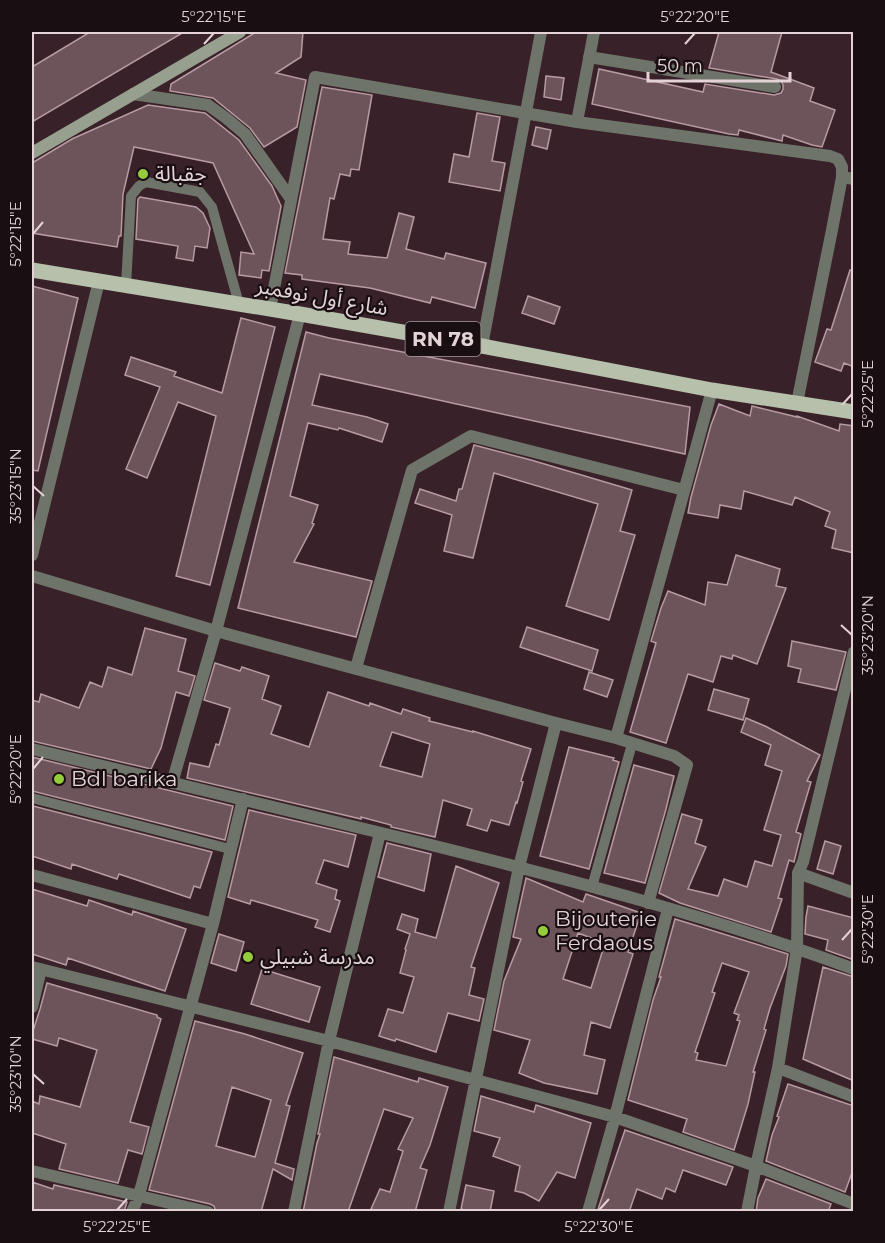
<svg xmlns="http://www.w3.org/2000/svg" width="885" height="1243" font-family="Montserrat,'Noto Sans Arabic',sans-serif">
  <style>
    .building { fill: #6d535a; stroke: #b89aa2; stroke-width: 1.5; fill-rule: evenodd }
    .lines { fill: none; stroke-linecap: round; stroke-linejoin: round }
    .lane { stroke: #6f746a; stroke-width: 10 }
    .street { stroke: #6f746a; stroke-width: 12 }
    .secondary { stroke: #979f8f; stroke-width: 12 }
    .primary { stroke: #b6c0ab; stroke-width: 15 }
    .ticks { fill: none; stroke: #e3d3d7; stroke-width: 2 }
    .poi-dot { fill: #95cc3b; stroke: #190e11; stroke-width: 2 }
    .labels { text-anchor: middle; stroke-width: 4.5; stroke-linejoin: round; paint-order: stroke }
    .shield { fill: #190e11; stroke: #a6989c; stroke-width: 1.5 }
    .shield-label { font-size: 20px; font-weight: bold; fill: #e3d3d7 }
    .poi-label { font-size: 21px; fill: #e3d3d7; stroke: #190e11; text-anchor: start }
    .street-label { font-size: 21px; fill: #e3d3d7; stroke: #190e11 }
    .neatline { fill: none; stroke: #e3d3d7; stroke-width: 2 }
    .ticks-label { font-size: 15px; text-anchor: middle; fill: #e3d3d7 }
  </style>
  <rect width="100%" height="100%" fill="#382128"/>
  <path class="building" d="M90,32H184L32,122V67Z
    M256,32H303L301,57L276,73L306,80L297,127L264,147L250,128L213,98L170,91L171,84Z
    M719,32H782L771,72L814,88L810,101L835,110L822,147L812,145L783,135L782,141L739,130L738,135L729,134L592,104L599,69L703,92L705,84L774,95L781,93L783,89V85L781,81L777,79L709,68Z
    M546,76L564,78L561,100L544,97Z
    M322,87L372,95L359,170L351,169L350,176L340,174L334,199L330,198L323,239L350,242L348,254L387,258L399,213L414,217L406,249L444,259L446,253L486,263L475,308L432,297L430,303L370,288L302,279V275L285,273Z
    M148,105L205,113L239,140L272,186L281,206L269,271L262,270L261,278L239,275L241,252L254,254L213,163L134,147L123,194L121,236H119L117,247L32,233V163L72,139Z
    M477,113L500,117L492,161L505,163L500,191L449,182L454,154L469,157Z
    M536,127L551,130L547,149L532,145Z
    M140,197L196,207L203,213L210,228L207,248L195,246L193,261L176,258L178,246L136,239L138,199Z
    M850,270L854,271V367L844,363L841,371L815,362L827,329L831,330Z
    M32,286L78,298L38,471L32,470Z
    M528,296L560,307L554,324L522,313Z
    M241,318L275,327L210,585L176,576L216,416L178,402L147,478L126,469L160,387L125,375L131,357L176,372L174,376L222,393Z
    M306,332L329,338L690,407L685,454L320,374L312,405L367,417L388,424L382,442L339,428L338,430L308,423L290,496L318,505L312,523L314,524L294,562L372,581L356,637L238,608Z
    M719,404L750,416L752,406L797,417V416L839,431L840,424L854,426V553L832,548L836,530L825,526L830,512L795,497L792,505L744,491L741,509L720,505L718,518L688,513L691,497L711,425Z
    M474,445L531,460L632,490L620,531L635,535L609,620L566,606L598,504L494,473L473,558L444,551L452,515L415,503L420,489L456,501L459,489H462Z
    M736,555L780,569L776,586L786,588L757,664L733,655L732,659L721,656L713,682L688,674L666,743L630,732L656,643L651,641L661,608L668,591L705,605L708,582L727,585Z
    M527,627L598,650L592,671L520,647Z
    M145,628L186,639L178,671L195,676L189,696L176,692L161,748L151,769L32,741V700L39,702L41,694L79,708L90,682L102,687L108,667L132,675Z
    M792,641L846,652L836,690L798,682L801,669L788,666Z
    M215,663L240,671L242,667L269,676L262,699L281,706L271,734L309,747L328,692L369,706L370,703L401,714L403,709L430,718L429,721L473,732V731L531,749L521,781L523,782L517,803L516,802L509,825L491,820L487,831L467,825L472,809L443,800L435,837L391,827V825L361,817V819L187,778L190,763L209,767L216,744L219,745L230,708L204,700ZM392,732L430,744L422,777L380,766Z
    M589,672L613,680L607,697L584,689Z
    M714,689L749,699L743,720L708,710Z
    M746,718L765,726L820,755L807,781L811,782L796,832L801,834L794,862L789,860L778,898L782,899L771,932L680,903L659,893L682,814L702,820L695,843L706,847L688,889L718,896L724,879L747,887L755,861L772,866L781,835L764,830L782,771L765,765L771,745L741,732Z
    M569,747L614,758L613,760L619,762L589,869L540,856Z
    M32,757L233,806L225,840L32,791Z
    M634,765L674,776L666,809L645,883L604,873Z
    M33,806L212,852L200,888L194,886L190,898L119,874L117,879L72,864L71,869L32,856V812Z
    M249,810L356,835L348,867L324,860L316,883L337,890L335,899L340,901L330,932L315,927L318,920L265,904L251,900L250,904L228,897Z
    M825,841L841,846L833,874L817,869Z
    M387,843L431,854L424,891L378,877Z
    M456,866L499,883L471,967L475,968L469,995L484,999L479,1021L448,1013L436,1052L396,1039L395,1041L379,1036L388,1009L403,1013L414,977L400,973L406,950L405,949L410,934L397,929L402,914L418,919L415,932L436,938Z
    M526,878L583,902L586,894L641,913L628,952L633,954L610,1028L591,1022L584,1055L605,1060L597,1094L544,1083L519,1073L530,1040L494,1030L504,981L521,939L513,937ZM578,933L605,943L591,988L563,979Z
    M32,889L87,906L89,900L132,915L133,911L186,929L165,991L68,958L66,965L32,954Z
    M808,906L854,918V960L826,950L828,940L805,934L806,917Z
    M675,919L788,954L786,966L770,1008L764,1029L766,1030L753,1072H755L748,1104L734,1150L683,1132L687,1119L628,1100L653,1000L661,977H659ZM722,963L749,972L734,1013L739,1015L737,1020L740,1021L726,1066L696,1060L698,1053L695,1052L715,993L712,992Z
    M219,934L244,942L236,971L211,963Z
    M823,967L854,977V1081L803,1059Z
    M262,969L320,987L309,1022L251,1004Z
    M47,983L157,1015V1017L161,1019L130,1122L149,1127L142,1154L128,1150L118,1183L59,1169L66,1144L32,1133V1101L39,1104L40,1096L80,1107L97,1050L59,1038L57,1046L32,1039V1034L40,1009Z
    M195,1021L245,1034L303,1053L286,1105L290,1106L275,1163L294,1169L292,1180L273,1169L261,1212H216L214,1206L210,1204L149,1190ZM232,1087L271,1100L255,1157L216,1146Z
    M334,1057L418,1082L419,1078L448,1087L430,1145L420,1168L427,1170L415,1212H381L371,1209L380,1189L390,1192L403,1151L398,1149L413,1118L384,1109L348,1212H303L317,1143L320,1134H318Z
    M788,1084L854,1106V1167L845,1192L766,1161L772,1135L779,1117L777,1116Z
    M481,1096L534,1112L536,1105L591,1123L575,1178L557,1172L539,1201L524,1193L515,1191L520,1166L493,1156L500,1138L474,1131Z
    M625,1130L733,1167L726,1185L683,1170L675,1192L666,1188L662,1199L637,1189L629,1212H597Z
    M766,1179L831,1204L828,1212H756L758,1198Z
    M32,1182L53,1189L54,1185L127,1202L124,1212H32Z
    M466,1185L494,1191L490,1212H472L461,1209Z"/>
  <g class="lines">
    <path class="lane" d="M126,285L131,196L139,186L146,182L200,192L212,207L239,304
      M32,798L230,849
      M592,887L632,744"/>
    <path class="street" d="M589,57L775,87
      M133,94L208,105L226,118L245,134L291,199
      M577,122L594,32
      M842,177L854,179
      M270,309L315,77L577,122L830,156L838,159L842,167V177L832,230L797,403
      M482,346L541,32
      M32,555L99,281
      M32,576L216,631L556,723L616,738L712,390
      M356,668L412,470L471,436L684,490
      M616,738L674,756L687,765L648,903
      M32,749C162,781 293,811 423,843C568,879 713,917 854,969
      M172,783L216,631L300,314
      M798,873L803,862L854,652
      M32,875L213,924
      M854,893L798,873L797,948L778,1068L756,1166L854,1204
      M32,967L329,1041L615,1117L756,1166L747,1212
      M32,1007L41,969
      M778,1068L854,1097
      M32,1171L208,1212
      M132,1212L139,1195L213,924L243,799
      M294,1212L329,1041L380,833
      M449,1212L519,867L556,723
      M588,1212L615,1117L668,909"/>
    <path class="secondary" d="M32,153L240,32"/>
    <path class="primary" d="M32,270L300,314L482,346L712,390L854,412"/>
  </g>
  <path class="ticks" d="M204,44L214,33M685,44L695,33M33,234L43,222M842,405L852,394M33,486L44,496M841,625L852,635M33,769L43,757M842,940L852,929M33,1074L44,1084M117,1210L127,1199M599,1210L609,1199"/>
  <g class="poi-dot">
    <circle cx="143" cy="174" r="6"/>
    <circle cx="59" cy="779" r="6"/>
    <circle cx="543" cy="931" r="6"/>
    <circle cx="248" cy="957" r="6"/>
  </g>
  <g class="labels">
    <rect class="shield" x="405.5" y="322" width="75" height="34" rx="4.5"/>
    <g class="shield-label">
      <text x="443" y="346">RN 78</text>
    </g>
    <g class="poi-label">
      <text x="155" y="181">جقبالة</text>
      <text x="71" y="786">Bdl barika</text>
      <text x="555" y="926">Bijouterie<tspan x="555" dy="24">Ferdaous</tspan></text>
      <text x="260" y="964">مدرسة شبيلي</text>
    </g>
    <g class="street-label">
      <text transform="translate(322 297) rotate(10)" y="7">شارع أول نوفمبر</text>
    </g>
  </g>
  <rect width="885" height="1243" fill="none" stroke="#190e11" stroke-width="66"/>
  <path d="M648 72v9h142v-9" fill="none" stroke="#e3d3d7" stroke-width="3"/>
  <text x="657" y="72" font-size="18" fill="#e3d3d7" stroke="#190e11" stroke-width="4.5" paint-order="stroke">50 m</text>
  <rect x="33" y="33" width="819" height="1177" class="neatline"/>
  <g class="ticks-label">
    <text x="214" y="22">5°22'15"E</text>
    <text x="695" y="22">5°22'20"E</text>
    <text transform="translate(16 234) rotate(-90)" y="5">5°22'15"E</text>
    <text transform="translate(868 394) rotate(-90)" y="5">5°22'25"E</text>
    <text transform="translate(16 486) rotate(-90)" y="5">35°23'15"N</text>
    <text transform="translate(868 635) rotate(-90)" y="5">35°23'20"N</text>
    <text transform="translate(16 769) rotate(-90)" y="5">5°22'20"E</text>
    <text transform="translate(868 929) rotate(-90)" y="5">5°22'30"E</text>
    <text transform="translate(16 1074) rotate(-90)" y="5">35°23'10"N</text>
    <text x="117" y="1232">5°22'25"E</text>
    <text x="599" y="1232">5°22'30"E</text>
  </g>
</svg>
